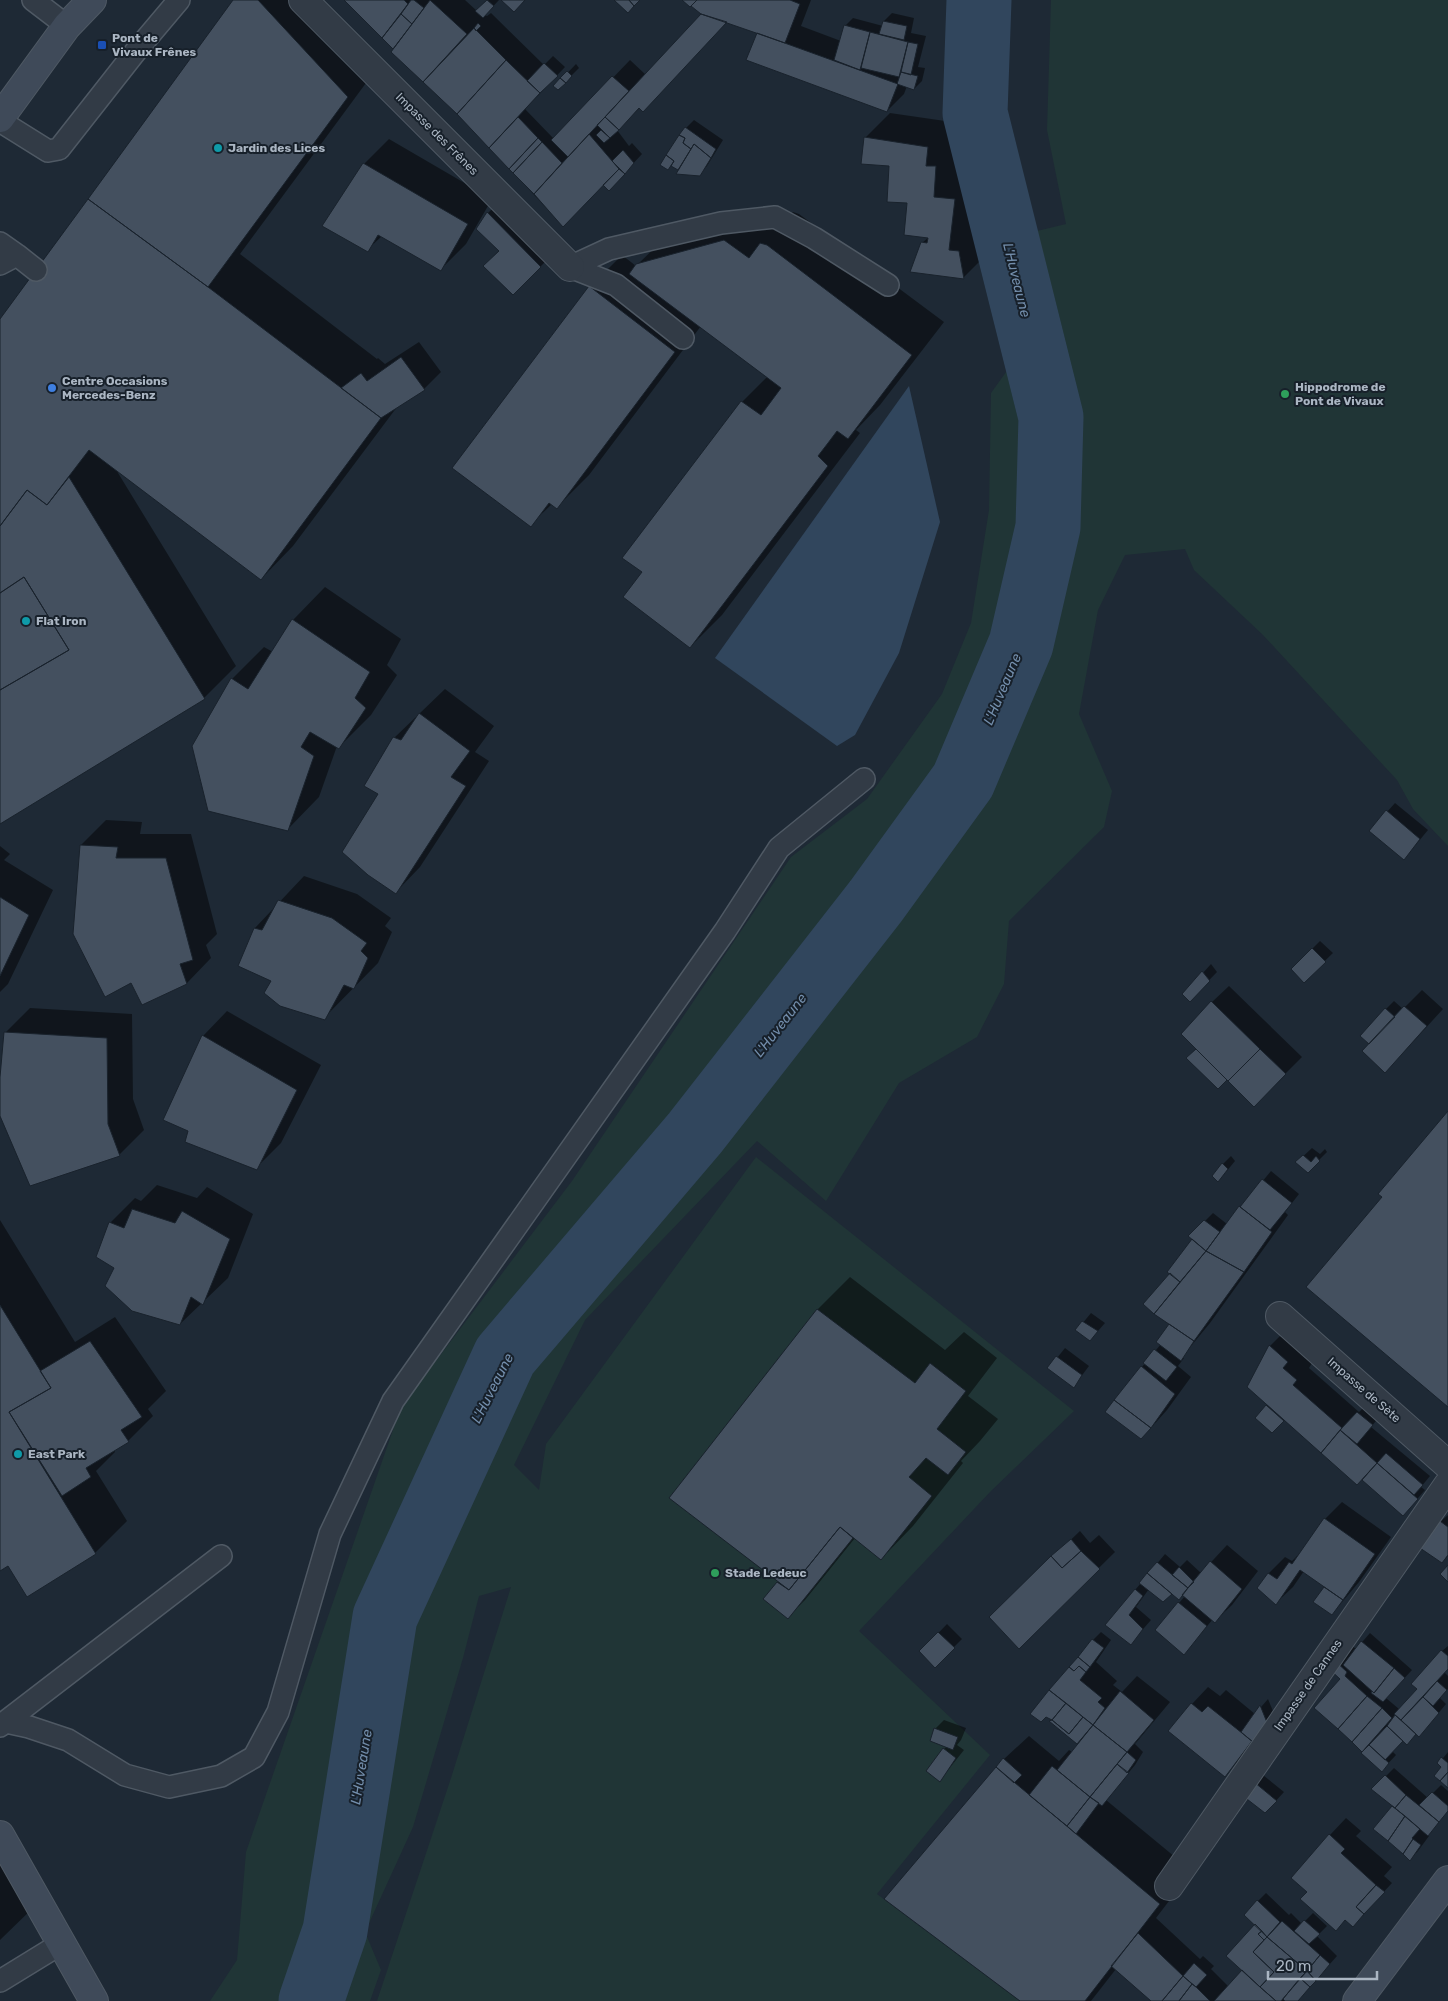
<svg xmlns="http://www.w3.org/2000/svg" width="1448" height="2001" font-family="Rubik,sans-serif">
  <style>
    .green { fill: #203536 }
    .water { fill: #31465d }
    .shadow { fill: #0007 }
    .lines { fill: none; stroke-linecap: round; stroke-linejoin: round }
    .river { stroke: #31465d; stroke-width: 65 }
    .building { fill: #44505f; stroke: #19222c }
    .lane-casing { stroke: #4f5964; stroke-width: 24 }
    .street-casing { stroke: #4f5964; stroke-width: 30 }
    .secondary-casing { stroke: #4f5964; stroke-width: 30 }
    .lane { stroke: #323b46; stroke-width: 21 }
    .street { stroke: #323b46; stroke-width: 28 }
    .secondary { stroke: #3f4a59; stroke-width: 28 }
    .transit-dot { fill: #1a4fb4; stroke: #17202a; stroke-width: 2 }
    .culture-dot { fill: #0f9aa8; stroke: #17202a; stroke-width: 2 }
    .shop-dot { fill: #3f7fe0; stroke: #17202a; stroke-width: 2 }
    .leisure-dot { fill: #2e9e5b; stroke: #17202a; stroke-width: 2 }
    .labels { text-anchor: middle; stroke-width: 4; stroke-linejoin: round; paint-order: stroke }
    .poi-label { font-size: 12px; font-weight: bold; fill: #abb6c3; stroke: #17202a; text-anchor: start }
    .street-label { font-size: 12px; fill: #abb6c3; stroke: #17202a }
    .water-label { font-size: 14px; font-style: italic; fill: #738eac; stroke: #17202a }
  </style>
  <rect width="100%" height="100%" fill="#1e2935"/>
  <path class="green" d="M1051,0H1448V846L1413,809L1397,780L1263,635L1194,570L1185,549L1125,555L1098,610L1079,714L1112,791L1104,827L1009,921L1004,984L977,1037L899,1083L826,1201L757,1141L585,1320L514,1465L539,1490L546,1444L756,1157L1074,1411L990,1492L859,1631L990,1755L877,1894L1020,2001H377L451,1778L511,1587L479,1596L463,1658L413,1827L365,1932L381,1970L370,2001H210L237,1960L246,1852L401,1407L572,1181L791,857L867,799L942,694L971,623L989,510L991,393L1045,318L1037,231L1066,224L1047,130Z"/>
  <path class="water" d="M909,386L940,522L899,653L855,735L837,746L715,658Z"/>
  <path class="shadow" d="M235,0H320L380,64L240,254L377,359L378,358L385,364L419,342L441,372L424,389L397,407L293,546L261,579L115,468L236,666L204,698L0,822V320Z
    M346,0H465L477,11L489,0H499L485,15L487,16L491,13L544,65L553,56L565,67L525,109L554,139L630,60L646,75L703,14L685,0H811L801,26L841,41L845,26L853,18L883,26L884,21L892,13L914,18L911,33L926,36L918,67L925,68L922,81L914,89L907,86L904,94L887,111L758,32L728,21L617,130L629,146L632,143L642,154L617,181L604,184L563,226L458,113L392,52L395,49Z
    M576,64L579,68L558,89L555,86Z
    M890,113L952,122L950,141L961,142L958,172L979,175L973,225L984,227L988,253L964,277L922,243L929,237L908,202L890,165L866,137Z
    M694,120L723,140L707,166L699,175L679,169L672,165L668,169L662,165L686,128Z
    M389,139L492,199L466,244L441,269L382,236L367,250L364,164Z
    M505,196L557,250L513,294L500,251L478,229L488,213Z
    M793,212L799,214L944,322L880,405L856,430L860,433L722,615L690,647L643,572L623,558L742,402L767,377L701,326L589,475L557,507L552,504L530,525L590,287L622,255L636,266L670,233L780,225Z
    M325,587L401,639L387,665L397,675L371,715L339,747L337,746L319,797L287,830L232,679L264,647L273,652L293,620Z
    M445,689L494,726L475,752L489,761L420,867L396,892L380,794L394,738Z
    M1395,803L1428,830L1404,859L1370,831Z
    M106,820L142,822L140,834H191L217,934L206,945L211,958L187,983L81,845Z
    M0,846L10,854L4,860L53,890L8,984L0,992Z
    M304,876L357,894L391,918L385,926L392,932L378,963L324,1018L273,980L255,928Z
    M1320,941L1333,953L1304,981L1292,969Z
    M1211,964L1217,972L1190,1000L1184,994Z
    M1229,986L1302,1057L1254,1105L1227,1078L1218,1088L1188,1058L1197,1049L1212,1002Z
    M1422,990L1443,1009L1402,1054L1370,1044L1386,1009L1394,1001L1403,1009Z
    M30,1008L132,1014L133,1099L144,1130L119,1155L0,1113V1091L5,1033Z
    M227,1011L321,1065L281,1143L256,1168L203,1036Z
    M1312,1148L1320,1154L1325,1149L1327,1152L1308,1171L1297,1162Z
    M1231,1156L1235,1161L1226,1172L1223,1164Z
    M1271,1171L1299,1194L1285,1212L1288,1215L1210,1323L1182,1357L1184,1358L1178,1366L1191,1377L1167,1410L1149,1430L1142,1367L1161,1344L1170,1324L1155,1313L1171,1273L1194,1239L1190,1236L1213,1213L1227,1224Z
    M157,1185L197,1198L207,1187L253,1214L228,1278L180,1324L116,1267L110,1223L135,1198L141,1201Z
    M0,1220L75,1342L115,1317L166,1391L148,1409L153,1416L128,1441L114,1449L115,1452L96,1471L127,1521L95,1553L8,1564L0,1569Z
    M850,1277L945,1350L964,1332L997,1358L968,1396L998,1419L980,1441L961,1461L963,1463L913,1526L881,1559L855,1538L805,1600L788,1617L765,1598L779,1581L671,1497L818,1309Z
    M1091,1313L1105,1323L1098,1331L1077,1330Z
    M1286,1330L1312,1363L1309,1368L1359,1412L1366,1405L1380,1416L1371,1427L1430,1476L1421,1487L1425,1490L1411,1506L1368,1473L1285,1419L1272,1432L1257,1418L1268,1404L1270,1346Z
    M1065,1348L1089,1366L1074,1386L1049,1368Z
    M1342,1502L1391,1537L1359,1582L1332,1614L1315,1602L1326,1586L1304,1571L1293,1587L1276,1603L1269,1573L1285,1557L1292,1561L1302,1551L1325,1519Z
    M1448,1515V1556L1442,1562L1440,1522Z
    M1080,1531L1090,1543L1099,1535L1115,1552L1019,1647L990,1617Z
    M1227,1545L1258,1571L1232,1605L1215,1621L1213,1619L1184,1654L1156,1630L1185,1596L1172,1592L1149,1589L1136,1607L1151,1620L1131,1643L1106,1625L1165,1554L1180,1567L1187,1560L1201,1573Z
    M947,1624L962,1639L935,1666L921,1651Z
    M1101,1632L1111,1640L1096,1662L1117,1681L1113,1685L1122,1692L1137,1676L1170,1702L1135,1744L1143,1752L1135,1765L1106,1800L1192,1871L1156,1918L1200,1959L1203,1956L1214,1966L1211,1969L1229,1987L1244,1970L1256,1924L1258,1901L1266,1893L1289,1915L1291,1913L1302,1924L1313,1913L1327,1926L1317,1936L1337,1956L1297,2001H1153L1116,1969L1091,2001H1023L1004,1759L1029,1736L1059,1761L1069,1750L1072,1752L1079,1744L1051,1721L1093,1640Z
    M1370,1633L1412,1670L1386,1698L1399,1709L1418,1689L1442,1651L1448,1646V1668L1444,1672L1448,1676V1689L1440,1698L1446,1704L1427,1727L1403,1740L1392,1751L1396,1755L1382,1770L1339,1728L1342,1679L1329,1667L1350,1644L1356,1649Z
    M1208,1687L1220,1696L1226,1690L1255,1714L1268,1699L1275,1716L1241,1759L1224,1775L1192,1704Z
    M944,1720L966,1728L961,1740L957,1745L964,1750L940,1780L944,1749L947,1746L931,1741L936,1728Z
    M1448,1752V1786L1442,1767L1439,1763Z
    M1394,1768L1428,1798L1441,1785L1448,1791V1811L1427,1835L1429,1836L1418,1851L1410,1859L1375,1829L1394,1806L1373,1789Z
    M1263,1775L1284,1792L1273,1804L1244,1796Z
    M1346,1818L1361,1831L1356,1836L1392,1867L1384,1876L1392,1883L1353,1925L1308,1892L1330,1835Z
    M0,1847L36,1905L0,1940Z"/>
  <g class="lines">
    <path class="river" d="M311,2001L335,1931L385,1617L505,1356L695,1133L876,901L963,781L1021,644L1048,527L1051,417L975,113L979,0"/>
  </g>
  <path class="building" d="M233,0H258L348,97L208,287L88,199Z
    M344,0H404L408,4L382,38Z
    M411,0H414L424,8L412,24L401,14Z
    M430,0L467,34L423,82L391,52Z
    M487,0L494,6L483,18L475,11Z
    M501,0H525L514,12Z
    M614,0H629L634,6L628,13Z
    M629,0H640L634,6Z
    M682,0H697L690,7Z
    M697,0H790L800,4L785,43L701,14L691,6Z
    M401,14L412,24L393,49L382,38Z
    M701,14L727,22L643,112L639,108L619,130L605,117Z
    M883,21L907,26L904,40L879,34Z
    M478,23L481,26L476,31L474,28Z
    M844,25L870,32L860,70L834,60Z
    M474,28L506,60L457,114L423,82Z
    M870,32L908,42L899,77L861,68Z
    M757,33L898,84L887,112L746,60Z
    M908,42L918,44L911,75L901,72Z
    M506,60L540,93L489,148L457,114Z
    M544,63L558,76L540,93L527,81Z
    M567,71L572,76L566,83L560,78Z
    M901,72L918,76L914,90L897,84Z
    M612,76L629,91L568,157L551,140Z
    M560,78L566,83L558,90L553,86Z
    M518,117L538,138L509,169L489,148Z
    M605,117L619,130L610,138L597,125Z
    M685,127L716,149L711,158L694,144L691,149L683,143L685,138L679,135Z
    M601,130L610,138L604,143L596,135Z
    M589,134L619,169L563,227L534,194Z
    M679,135L685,138L683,143L691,149L678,170L671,166L674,161L666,155Z
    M864,137L928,147L926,166H936L934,197L955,199L949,250L959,251L964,279L910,272L921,242L927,243L928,238L904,235L907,203L887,202L889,166L861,164Z
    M538,138L542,142L513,173L509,169Z
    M542,142L562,163L534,194L513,173Z
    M694,144L711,158L700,176L676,174Z
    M623,150L634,163L625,174L612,161Z
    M666,155L674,161L668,170L660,165Z
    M363,163L468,224L441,271L378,235L368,252L322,226Z
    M619,169L625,174L609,191L603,185Z
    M88,199L208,287L381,418L261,580L89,450L47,505L27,490L0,526V319Z
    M487,212L541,267L513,295L483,266L499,251L476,229Z
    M724,240L749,258L760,243L767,245L912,355L848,439L837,431L828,443L818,456L828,466L690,648L623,597L642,572L622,558L741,401L761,415L781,388L629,274L636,264Z
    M589,286L675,352L557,509L549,503L531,527L452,468Z
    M401,357L425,390L381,418L341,388L361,373L367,381Z
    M69,477L205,699L0,824V690L69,650L24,577L0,593V526L27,490L47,505Z
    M24,577L69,650L0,690V593Z
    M292,619L370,672L355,698L366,708L339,749L310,732L301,747L314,756L288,831L208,811L192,746L231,678L248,689Z
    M419,713L470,751L451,777L466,786L396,894L368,875L342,852L378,794L364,786L393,737L401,740Z
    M1386,810L1420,839L1404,860L1369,831Z
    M80,845L118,847L116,858H166L193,960L180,964L187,984L142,1005L131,983L105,997L73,934Z
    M0,897L29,915L0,976Z
    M278,900L332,918L367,943L361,951L368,958L354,989L344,985L325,1020L280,1006L264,993L271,981L238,966L254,928L262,930Z
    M1312,948L1326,962L1304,983L1291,969Z
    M1202,971L1210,981L1190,1002L1182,994Z
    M1211,1001L1260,1049L1228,1081L1181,1034Z
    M1404,1006L1427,1026L1385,1073L1362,1051Z
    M1385,1008L1395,1017L1369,1044L1360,1036Z
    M4,1032L107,1038L108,1124L120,1156L30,1186L0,1116V1077Z
    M202,1035L297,1090L257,1170L185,1142L188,1131L163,1120Z
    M1196,1049L1227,1080L1218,1089L1186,1058Z
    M1260,1049L1286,1074L1254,1107L1228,1081Z
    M1448,1111V1407L1306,1287L1382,1197L1378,1194Z
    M1303,1155L1311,1162L1316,1156L1320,1161L1308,1173L1295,1162Z
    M1222,1163L1228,1169L1218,1182L1212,1176Z
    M1262,1179L1292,1203L1270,1230L1240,1207Z
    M1239,1206L1272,1232L1244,1272L1206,1251Z
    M132,1209L175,1223L182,1211L230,1239L203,1305L191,1297L180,1325L132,1311L105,1286L114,1268L96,1257L109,1222L124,1228Z
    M1204,1220L1220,1232L1206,1251L1188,1236Z
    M1192,1239L1206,1251L1180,1282L1167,1272Z
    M1206,1251L1244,1272L1194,1341L1154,1314Z
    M1170,1273L1180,1282L1154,1314L1143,1304Z
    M0,1305L51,1388L9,1412L96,1554L27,1597L8,1566L0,1571Z
    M817,1309L915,1383L930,1363L966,1391L937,1429L966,1452L948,1475L926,1458L909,1477L932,1496L881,1560L840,1527L789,1590L669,1498Z
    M1082,1321L1098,1331L1090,1341L1075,1330Z
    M1169,1324L1194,1341L1181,1361L1156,1342Z
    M90,1341L142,1417L121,1430L129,1442L86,1468L91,1477L62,1496L9,1412L51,1388L40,1371Z
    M1269,1345L1288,1362L1283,1368L1297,1380L1293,1385L1342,1428L1321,1453L1247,1387Z
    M1154,1349L1177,1367L1166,1381L1143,1363Z
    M1056,1356L1082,1375L1074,1388L1047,1368Z
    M1141,1366L1175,1394L1151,1428L1114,1400Z
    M1114,1400L1151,1428L1141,1439L1105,1412Z
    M1266,1405L1284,1421L1272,1433L1255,1418Z
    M1357,1412L1373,1425L1357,1444L1340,1430Z
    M1340,1430L1377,1463L1357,1485L1321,1453Z
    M1386,1453L1423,1485L1414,1495L1377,1463Z
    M1377,1463L1418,1499L1403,1516L1362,1480Z
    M1324,1518L1375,1554L1343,1600L1300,1570L1276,1605L1257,1588L1268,1573L1277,1579L1289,1562L1292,1564Z
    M1440,1521L1448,1527V1555L1442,1563L1420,1548Z
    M840,1527L853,1538L788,1619L763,1599L777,1582L789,1590Z
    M1071,1539L1081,1551L1062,1568L1051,1556Z
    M1081,1551L1100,1569L1019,1649L989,1617L1051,1556L1062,1568Z
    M1210,1561L1242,1589L1215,1623L1182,1595Z
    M1157,1562L1188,1588L1179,1600L1147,1573Z
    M1448,1565V1582L1440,1574Z
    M1179,1567L1194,1582L1188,1588L1172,1575Z
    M1147,1573L1172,1594L1163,1602L1139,1583Z
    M1324,1587L1343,1600L1332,1615L1313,1602Z
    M1135,1589L1143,1596L1129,1615L1143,1629L1131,1645L1105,1625Z
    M1178,1602L1207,1626L1184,1655L1155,1630Z
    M938,1632L955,1648L935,1668L919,1651Z
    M1092,1639L1104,1648L1090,1667L1078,1657Z
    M1361,1641L1394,1668L1374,1693L1343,1665Z
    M1441,1650L1448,1656V1669L1401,1720L1394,1714L1417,1689L1411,1684Z
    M1078,1657L1090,1667L1086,1672L1079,1666L1074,1671L1069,1667Z
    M1333,1659L1347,1672L1345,1676L1367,1696L1338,1729L1314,1708L1340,1679L1327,1667Z
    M1079,1666L1086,1672L1080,1680L1102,1698L1098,1702L1105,1708L1093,1725L1049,1690L1069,1667L1074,1671Z
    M1394,1668L1405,1678L1383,1702L1371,1693L1372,1691L1374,1693Z
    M1437,1681L1447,1690L1433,1706L1423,1697Z
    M1049,1690L1066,1703L1052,1720L1046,1717L1041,1722L1030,1714Z
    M1120,1691L1154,1720L1127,1752L1093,1725Z
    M1367,1696L1382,1708L1352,1742L1338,1729Z
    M1423,1697L1439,1713L1419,1737L1401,1720Z
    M1066,1703L1083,1717L1069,1734L1052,1720Z
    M1191,1703L1202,1712L1208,1706L1252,1741L1225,1777L1168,1731Z
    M1260,1705L1268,1725L1255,1744L1241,1732Z
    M1382,1708L1392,1718L1362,1752L1352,1742Z
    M1395,1715L1416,1734L1407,1745L1387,1726Z
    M1083,1717L1093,1725L1077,1744L1049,1721L1052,1720L1069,1734Z
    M1093,1725L1127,1752L1090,1797L1057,1770Z
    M1387,1726L1403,1741L1385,1760L1369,1745Z
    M934,1728L958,1737L953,1750L930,1741Z
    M1369,1745L1389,1763L1382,1772L1361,1753Z
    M943,1748L956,1758L940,1782L926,1771Z
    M1127,1752L1136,1760L1127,1773L1117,1764Z
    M1441,1757L1448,1763V1772L1440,1781L1434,1776L1441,1767L1437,1763Z
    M1003,1758L1022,1775L1014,1783L996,1767Z
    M1117,1764L1129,1773L1102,1806L1090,1797Z
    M1052,1766L1090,1797L1067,1826L1029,1795Z
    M996,1767L1160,1904L1085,2001H1020L884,1899Z
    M1448,1772V1788L1440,1781Z
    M1385,1775L1406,1795L1395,1808L1371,1789Z
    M1254,1782L1277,1801L1265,1813L1243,1796Z
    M1432,1792L1448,1806V1811L1439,1822L1419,1805Z
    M1406,1795L1439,1822L1428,1836L1395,1808Z
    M1090,1797L1099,1803L1076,1834L1067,1826Z
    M1392,1806L1405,1816L1388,1841L1373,1829Z
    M1405,1816L1420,1829L1412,1838L1413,1839L1403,1854L1388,1841Z
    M1329,1834L1345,1849L1341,1853L1376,1885L1356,1907L1364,1914L1353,1927L1345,1920L1336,1931L1300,1899L1307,1892L1291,1878Z
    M1413,1839L1421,1845L1410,1861L1403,1854Z
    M1376,1885L1385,1892L1364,1914L1356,1907Z
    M1257,1900L1280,1922L1267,1937L1244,1915Z
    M1304,1920L1320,1934L1309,1944L1294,1931Z
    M1282,1921L1320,1955L1307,1971L1267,1937Z
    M1255,1924L1262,1931L1258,1934L1264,1940L1253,1952L1274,1972L1260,1987L1226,1956Z
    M1262,1931L1267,1937L1264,1940L1258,1934Z
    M1138,1933L1183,1976L1162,2001H1151L1111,1966Z
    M1267,1937L1307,1971L1281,2001H1276L1260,1987L1274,1972L1253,1952Z
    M1320,1955L1330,1964L1316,1981L1307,1971Z
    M1194,1963L1207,1975L1196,1987L1183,1976Z
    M1242,1970L1260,1987L1276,2001H1214Z
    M1307,1971L1316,1981L1310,1987L1300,1978Z
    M1183,1976L1192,1984L1179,2001H1162Z
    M1300,1978L1310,1987L1298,2001H1285L1283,1999Z
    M1192,1984L1196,1987L1210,2001H1179Z"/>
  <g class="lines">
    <defs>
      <path id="lane" d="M33,0L67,26
        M0,121L48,151L59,149L136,51L179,0
        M0,243L17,255
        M0,264L17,255L36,270
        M570,267L609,249L721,223L775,217L814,238L888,285
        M570,267L616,285L683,338
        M6,1722L29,1727L68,1740L125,1775L169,1787L221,1776L254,1757L278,1712L330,1534L393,1401L725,931L779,848L864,779
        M0,1726L221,1556
        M0,1981L62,1943"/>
      <path id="street" d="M303,0L570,267
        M1280,1316L1448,1465
        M1169,1886L1448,1485"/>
      <path id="secondary" d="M0,118L67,26L92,0
        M0,1835L94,2001
        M1357,2001L1448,1880"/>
    </defs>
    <use href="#lane" class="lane-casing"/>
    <use href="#street" class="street-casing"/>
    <use href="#secondary" class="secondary-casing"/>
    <use href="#lane" class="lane"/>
    <use href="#street" class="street"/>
    <use href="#secondary" class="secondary"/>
  </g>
  <rect class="transit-dot" x="97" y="40" width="10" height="10" rx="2.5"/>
  <g class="culture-dot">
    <circle cx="218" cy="148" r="5"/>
    <circle cx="26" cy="621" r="5"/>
    <circle cx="18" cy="1454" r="5"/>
  </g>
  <circle class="shop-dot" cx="52" cy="388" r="5"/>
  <g class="leisure-dot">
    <circle cx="1285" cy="394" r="5"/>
    <circle cx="715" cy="1573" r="5"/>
  </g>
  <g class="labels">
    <g class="poi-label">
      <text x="112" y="42">Pont de<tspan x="112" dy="14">Vivaux Frênes</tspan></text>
      <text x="228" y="152">Jardin des Lices</text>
      <text x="62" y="385">Centre Occasions<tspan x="62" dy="14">Mercedes-Benz</tspan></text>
      <text x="1295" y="391">Hippodrome de<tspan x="1295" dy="14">Pont de Vivaux</tspan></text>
      <text x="36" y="625">Flat Iron</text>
      <text x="28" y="1458">East Park</text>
      <text x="725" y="1577">Stade Ledeuc</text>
    </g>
    <g class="street-label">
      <text transform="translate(437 134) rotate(45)" y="4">Impasse des Frênes</text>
      <text transform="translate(1364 1390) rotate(41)" y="4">Impasse de Sète</text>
      <text transform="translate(1308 1685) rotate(-55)" y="4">Impasse de Cannes</text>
    </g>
    <g class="water-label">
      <text transform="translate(1017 280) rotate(76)" y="5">L'Huveaune</text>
      <text transform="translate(1002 689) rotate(-67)" y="5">L'Huveaune</text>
      <text transform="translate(780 1025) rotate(-52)" y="5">L'Huveaune</text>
      <text transform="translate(492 1388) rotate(-63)" y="5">L'Huveaune</text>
      <text transform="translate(361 1767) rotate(-81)" y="5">L'Huveaune</text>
    </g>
  </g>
  <path d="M1268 1971v8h109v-8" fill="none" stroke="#abb6c3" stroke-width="2.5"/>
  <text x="1276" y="1971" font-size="15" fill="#abb6c3" stroke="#17202a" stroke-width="4" paint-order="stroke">20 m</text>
</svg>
